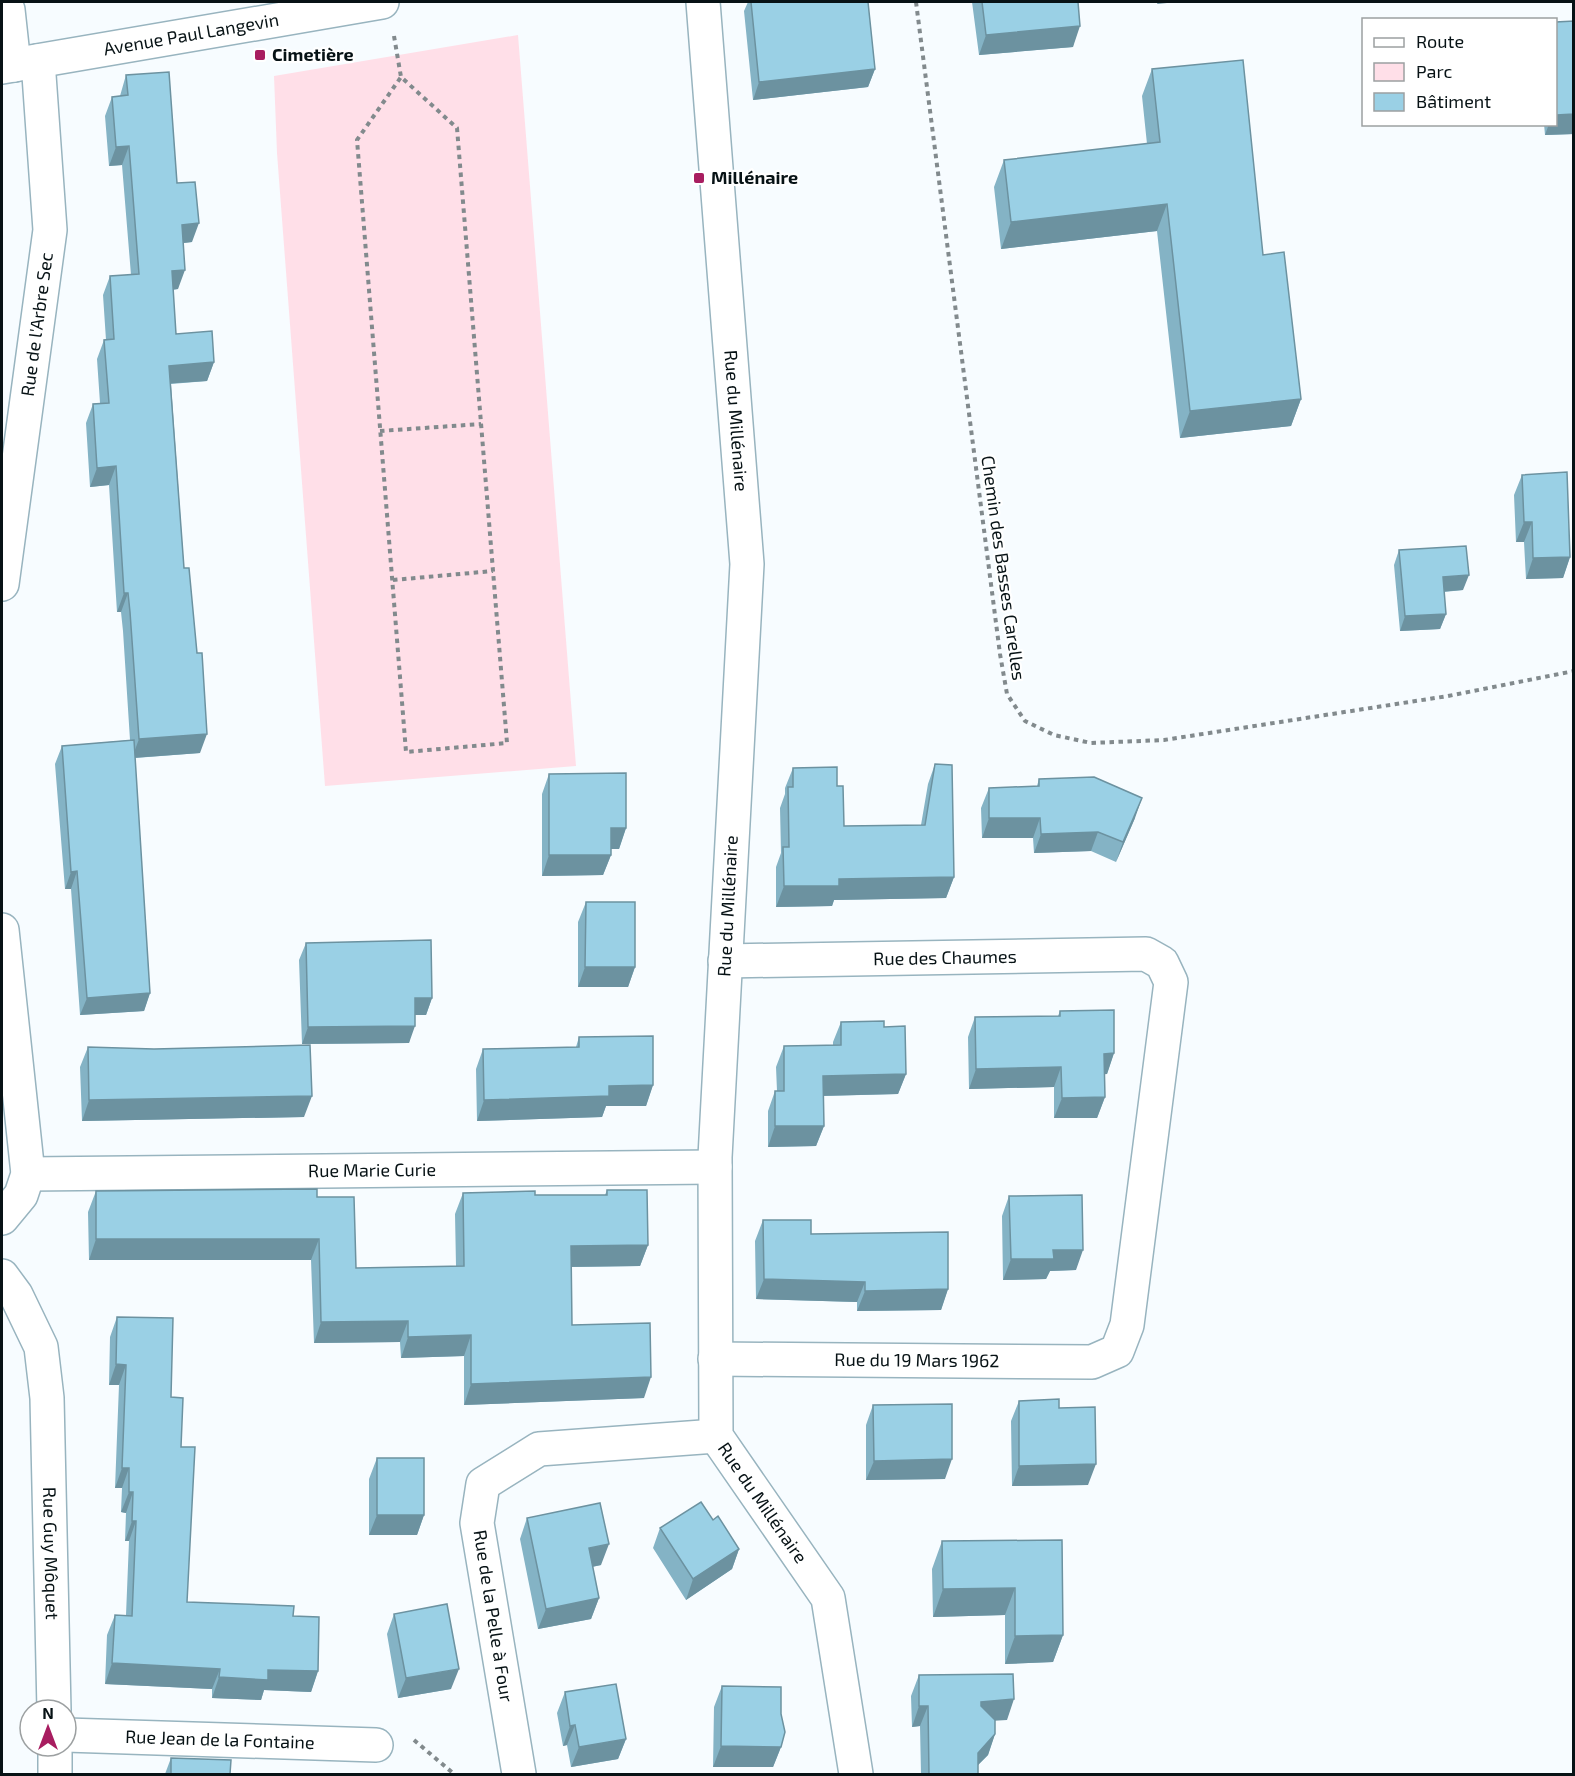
<svg xmlns="http://www.w3.org/2000/svg" width="1575" height="1776" font-family="'Exo 2',sans-serif">
  <style>
    .green { fill: #ffdfe8 }
    .lines { fill: none; stroke-linecap: round; stroke-linejoin: round }
    .minor-casing { stroke: #98b4bf; stroke-width: 36 }
    .path { stroke: #828a8d; stroke-width: 4; stroke-dasharray: 4.5 4.5; stroke-linecap: butt }
    .minor { stroke: #fff; stroke-width: 33 }
    .wall { fill: #84b3c5 }
    .shaded-wall { fill: #6c92a0 }
    .building { fill: #9ad0e5; stroke: #6c92a0; stroke-width: 1.5 }
    .poi-dot { fill: #a81d60; stroke: #fff; stroke-width: 2 }
    .labels { text-anchor: middle; stroke-width: 4.5; stroke-linejoin: round; paint-order: stroke }
    .street-label { font-size: 18px; fill: #071215; stroke: #fff }
    .poi-label { font-size: 18px; font-weight: bold; fill: #071215; stroke: #fff; text-anchor: start }
  </style>
  <rect width="100%" height="100%" fill="#f7fcff"/>
  <path class="green" d="M518,35L576,766L325,786L277,153L274,76Z"/>
  <g class="lines">
    <defs>
      <g id="minor">
        <path d="M5,2L8,10L14,65"/>
        <path id="s1" d="M703,2L747,564L715,1157L716,1436L828,1598L856,1774"/>
        <path id="s2" d="M2,67L382,2"/>
        <path id="s3" d="M2,584L50,230L38,61"/>
        <path d="M2,930L28,1174L21,1195L2,1218"/>
        <path id="s4" d="M28,1174L715,1167"/>
        <path id="s5" d="M2,1276L16,1295L41,1347L47,1398L54,1710"/>
        <path id="s6" d="M715,1359L1092,1362L1117,1351L1127,1325L1171,982L1162,963L1146,954L725,961"/>
        <path id="s7" d="M66,1735L376,1745"/>
        <path d="M55,1746V1774"/>
        <path d="M519,1774L477,1523L483,1484L539,1449L716,1436"/>
      </g>
    </defs>
    <use href="#minor" class="minor-casing"/>
    <path class="path" d="M916,2L1000,654L1007,694L1025,721L1054,735L1091,743L1164,740L1448,696L1574,671
      M394,36L401,77L457,128L507,743L406,752L357,140L401,77
      M380,431L481,424
      M393,580L493,571
      M414,1740L454,1774"/>
    <use href="#minor" class="minor"/>
  </g>
  <path class="wall" d="M748,2H751L875,69L868,87L753,100L744,11Z
    M972,2H1078L1073,47L979,55Z
    M1574,21V134L1545,135L1544,124H1556Z
    M1152,69L1263,255L1301,399L1291,426L1180,438L1157,231L1001,249L994,187L1004,160L1147,144L1142,96Z
    M126,75L177,183L192,242L183,243L178,289L173,290L176,334L214,362L207,381L171,384L184,568L200,753L135,758L150,993L144,1011L80,1015L71,889H65L55,764L62,746L130,740L123,631L121,612H117L109,485L90,487L86,423L93,404L100,403L97,359L104,340H106L103,295L110,276L131,275L122,165L109,166L105,116L112,97L120,96Z
    M1522,475L1570,557L1563,578L1526,579L1524,542H1516L1514,495Z
    M1399,550L1463,590L1444,592L1446,614L1440,629L1400,631L1394,565Z
    M935,764L954,877L946,898L834,900L832,906L776,907V867L781,853L780,808L785,794V788L793,768L837,786L844,826L921,825L928,784Z
    M549,774L626,828L619,849H611V855L603,875L542,876V794Z
    M1039,779L1135,818L1116,862L1091,851L1034,853L1033,838H982L981,808L989,788L1037,786Z
    M586,902L635,967L628,987H578V922Z
    M306,943L432,998L426,1015H415L409,1043L302,1044L299,960Z
    M1060,1011L1114,1053L1107,1074H1105V1097L1097,1118H1054V1087L969,1089L968,1037L975,1017L1058,1016Z
    M841,1022L884,1027L906,1074L898,1094L824,1096V1126L816,1146L768,1147V1111L775,1091H777L776,1067L784,1046L833,1045V1042Z
    M579,1037L653,1085L646,1106H606L602,1117L477,1121L476,1069L483,1049L576,1047Z
    M88,1047L304,1117L82,1121L80,1067Z
    M607,1190L648,1245L640,1266L571,1267L572,1325L644,1398L464,1405V1356L401,1358L400,1342L314,1343L311,1260H89L88,1212L96,1191L317,1197L356,1268L456,1266L455,1214L463,1193L535,1195H605Z
    M1009,1196L1076,1270L1050,1271L1046,1279L1003,1280L1002,1216Z
    M763,1220L811,1234L948,1289L941,1310L857,1311V1302L756,1299L755,1241Z
    M117,1317L171,1397L181,1447L187,1602L293,1616L318,1671L311,1692L264,1690L261,1700L212,1698V1689L105,1684L107,1635L115,1615H126L129,1541H125L126,1513L121,1512L122,1488H115L119,1385H109L110,1337Z
    M1019,1401L1088,1485L1012,1486L1011,1421Z
    M873,1405L945,1479L866,1480V1425Z
    M377,1458L424,1515L417,1535H369V1479Z
    M527,1518L601,1565L592,1567L599,1598L591,1619L538,1629L520,1539Z
    M713,1520L739,1549L732,1569L686,1600L653,1548L660,1528Z
    M1062,1540L1063,1635L1053,1662L1005,1664V1615L933,1617L932,1569L942,1541Z
    M394,1614L451,1689L398,1698L387,1634Z
    M919,1675L1007,1720H995V1734L988,1755L978,1765V1774H921L920,1726L912,1727L911,1696Z
    M722,1686L781,1747L773,1767H713L714,1707Z
    M565,1692L626,1739L618,1759L571,1767L567,1745L563,1746L557,1713Z
    M171,1758L230,1774H165Z"/>
  <path class="shaded-wall" d="M1158,2H1177L1157,4Z
    M1080,26L1073,47L979,55L986,35Z
    M875,69L868,87L753,100L759,82Z
    M1574,114V134L1545,135L1549,124H1556V115Z
    M129,146L122,165L109,166L116,147Z
    M1167,204L1157,231L1001,249L1011,222Z
    M199,223L192,242L175,244L182,225Z
    M185,270L178,289L165,290L172,271Z
    M214,362L207,381L162,384L169,366Z
    M1301,399L1291,426L1180,438L1190,411Z
    M116,466L109,485L90,487L97,468Z
    M1524,522H1532L1524,542H1516Z
    M1570,557L1563,578L1526,579L1533,558Z
    M1469,575L1463,590L1438,592L1443,577Z
    M124,593H128L121,612H117Z
    M1446,614L1440,629L1400,631L1405,616Z
    M207,734L200,753L132,758L139,739Z
    M1142,798L1135,818L1116,862L1123,842Z
    M989,818H1040L1033,838H982Z
    M611,828H626L619,849H603Z
    M1098,832L1091,851L1034,853L1041,834Z
    M549,855H611L603,875L542,876Z
    M77,871L71,889H65L71,872Z
    M954,877L946,898L834,900L832,906L776,907L784,886L839,879Z
    M585,967H635L628,987H578Z
    M150,993L144,1011L80,1015L87,998Z
    M415,998H432L426,1015H409Z
    M415,1026L409,1043L302,1044L308,1027Z
    M1114,1053L1107,1074L1097,1075L1104,1054Z
    M1061,1067L1054,1087L969,1089L976,1069Z
    M906,1074L898,1094L816,1096L823,1076Z
    M653,1085L646,1106H606L602,1117L477,1121L484,1100L609,1086Z
    M312,1096L304,1117L82,1121L89,1100Z
    M1105,1097L1097,1118H1054L1062,1098Z
    M775,1126H824L816,1146L768,1147Z
    M96,1239H319L311,1260H89Z
    M648,1245L640,1266L563,1267L571,1246Z
    M1053,1250H1083L1076,1270L1050,1271L1046,1279L1003,1280L1011,1259Z
    M764,1279L865,1282L857,1302L756,1299Z
    M948,1289L941,1310L857,1311L865,1291Z
    M408,1321L400,1342L314,1343L321,1322Z
    M471,1335L464,1356L401,1358L408,1337Z
    M116,1364L126,1365L119,1385H109Z
    M651,1377L644,1398L464,1405L471,1384Z
    M952,1459L945,1479L866,1480L874,1461Z
    M1096,1464L1088,1485L1012,1486L1019,1466Z
    M122,1468H129L122,1488H115Z
    M129,1492H133L126,1513L121,1512Z
    M377,1515H424L417,1535H369Z
    M132,1521H136L129,1541H125Z
    M609,1544L601,1565L581,1569L589,1548Z
    M739,1549L732,1569L686,1600L693,1579Z
    M1015,1588L1005,1615L933,1617L943,1589Z
    M599,1598L591,1619L538,1629L546,1609Z
    M1063,1635L1053,1662L1005,1664L1015,1636Z
    M112,1663L220,1669L212,1689L105,1684Z
    M459,1669L451,1689L398,1698L406,1678Z
    M268,1670L318,1671L311,1692L264,1690L261,1700L212,1698L219,1677Z
    M1014,1699L1007,1720L973,1722L981,1702Z
    M919,1706H928L920,1726L912,1727Z
    M575,1725L567,1745L563,1746L570,1726Z
    M995,1734L988,1755L970,1773L978,1753Z
    M626,1739L618,1759L571,1767L579,1747Z
    M721,1746L781,1747L773,1767H713Z"/>
  <path class="building" d="M751,2H868L875,69L759,82Z
    M982,2H1078L1080,26L986,35Z
    M1574,21V114L1556,115V22Z
    M1243,60L1263,255L1284,252L1301,399L1190,411L1167,204L1011,222L1004,160L1160,142L1152,69Z
    M169,72L177,183L195,182L199,223L182,225L185,270L172,271L176,334L212,331L214,362L169,366L184,568H189L197,653H202L207,734L139,739L130,612L128,593H124L116,466L97,468L93,404L109,403L104,340L114,339L110,276L139,274L129,146L116,147L112,97L128,95L126,75Z
    M1567,472L1570,557L1533,558L1532,522H1524L1522,475Z
    M1466,546L1469,575L1443,577L1446,614L1405,616L1399,550Z
    M134,740L150,993L87,998L77,871L71,872L62,746Z
    M935,764L952,765L954,877L839,879V886H784L783,847H789L788,787H793V768L837,767V786H843L844,826L925,825Z
    M626,773V828H611V855H549V774Z
    M1094,777L1142,798L1123,842L1098,832L1041,834L1040,818H989V788L1039,786V779Z
    M586,902H635V967H585Z
    M431,940L432,998H415V1026L308,1027L306,943Z
    M1114,1010V1053L1104,1054L1105,1097L1062,1098L1061,1067L976,1069L975,1017L1060,1016V1011Z
    M884,1021V1027L905,1026L906,1074L823,1076L824,1126H775V1091H784V1046L841,1045V1022Z
    M653,1036V1085L609,1086V1096L484,1100L483,1049L579,1047V1037Z
    M310,1045L312,1096L89,1100L88,1047L154,1049Z
    M317,1189V1197H354L356,1268L464,1266L463,1193L535,1191V1195H607V1190H647L648,1245L571,1246L572,1325L650,1323L651,1377L471,1384V1335L408,1337V1321L321,1322L319,1239H96V1191Z
    M1082,1195L1083,1250H1053L1054,1259H1011L1009,1196Z
    M763,1220H811V1234L948,1232V1289L865,1291V1282L764,1279Z
    M117,1317L173,1318L171,1397L183,1398L181,1447H195L187,1602L294,1606L293,1616L319,1617L318,1671L268,1670V1680L219,1677L220,1669L112,1663L115,1615L132,1616L136,1521H132L133,1492H129V1468H122L126,1365L116,1364Z
    M1059,1399V1408L1095,1407L1096,1464L1019,1466V1401Z
    M952,1404V1459L874,1461L873,1405Z
    M377,1458H424V1515H377Z
    M701,1502L713,1520L718,1516L739,1549L693,1579L660,1528Z
    M600,1503L609,1544L589,1548L599,1598L546,1609L527,1518Z
    M1062,1540L1063,1635L1015,1636V1588L943,1589L942,1541Z
    M447,1604L459,1669L406,1678L394,1614Z
    M1013,1674L1014,1699L981,1702V1706L995,1720V1734L978,1753V1774H929L928,1706H919V1675Z
    M616,1684L626,1739L579,1747L575,1725L570,1726L565,1692Z
    M722,1686L781,1687V1714L785,1732L781,1747L721,1746Z
    M171,1758L231,1760L230,1774H171Z"/>
  <g class="poi-dot">
    <rect x="254" y="49" width="12" height="12" rx="3"/>
    <rect x="693" y="172" width="12" height="12" rx="3"/>
  </g>
  <g class="labels">
    <g class="street-label">
      <text dy="6" stroke="none"><textPath href="#s2" startOffset="192">Avenue Paul Langevin</textPath></text>
      <text dy="6" stroke="none"><textPath href="#s3" startOffset="262">Rue de l'Arbre Sec</textPath></text>
      <text dy="6" stroke="none"><textPath href="#s1" startOffset="420">Rue du Millénaire</textPath></text>
      <text transform="translate(1003 568) rotate(82)" y="6">Chemin des Basses Carelles</text>
      <text transform="translate(728 906) rotate(-87)" y="6">Rue du Millénaire</text>
      <text transform="translate(945 958) rotate(-1)" y="6">Rue des Chaumes</text>
      <text dy="6" stroke="none"><textPath href="#s4" startOffset="344">Rue Marie Curie</textPath></text>
      <text dy="6" stroke="none"><textPath href="#s6" startOffset="202">Rue du 19 Mars 1962</textPath></text>
      <text dy="6" stroke="none"><textPath href="#s1" startOffset="1518">Rue du Millénaire</textPath></text>
      <text dy="6" stroke="none"><textPath href="#s5" startOffset="288">Rue Guy Môquet</textPath></text>
      <text transform="translate(493 1616) rotate(81)" y="6">Rue de la Pelle à Four</text>
      <text dy="6" stroke="none"><textPath href="#s7" startOffset="154">Rue Jean de la Fontaine</textPath></text>
    </g>
    <g class="poi-label">
      <text x="272" y="61">Cimetière</text>
      <text x="711" y="184">Millénaire</text>
    </g>
  </g>
  <rect width="1575" height="1776" fill="none" stroke="#071215" stroke-width="6"/>
  <rect x="1362" y="18" width="195" height="108" fill="#ffffff" stroke="#9ca0a1" stroke-width="1.5"/>
  <rect x="1374" y="38" width="30" height="9" fill="#ffffff" stroke="#9ca0a1" stroke-width="1.5"/>
  <text x="1416" y="48" font-size="18" fill="#071215">Route</text>
  <rect x="1374" y="63" width="30" height="18" fill="#ffdfe8" stroke="#9ca0a1" stroke-width="1.5"/>
  <text x="1416" y="78" font-size="18" fill="#071215">Parc</text>
  <rect x="1374" y="93" width="30" height="18" fill="#9ad0e5" stroke="#9ca0a1" stroke-width="1.5"/>
  <text x="1416" y="108" font-size="18" fill="#071215">Bâtiment</text>
  <g transform="translate(48 1728)"><circle r="28" fill="#ffffff" stroke="#9ca0a1" stroke-width="1.5"/>
  <path d="M0-4.5L10 22L0 15L-10 22Z" fill="#a81d60"/>
  <text y="-9" font-size="16" font-weight="bold" text-anchor="middle" fill="#071215">N</text>
  </g>
</svg>
